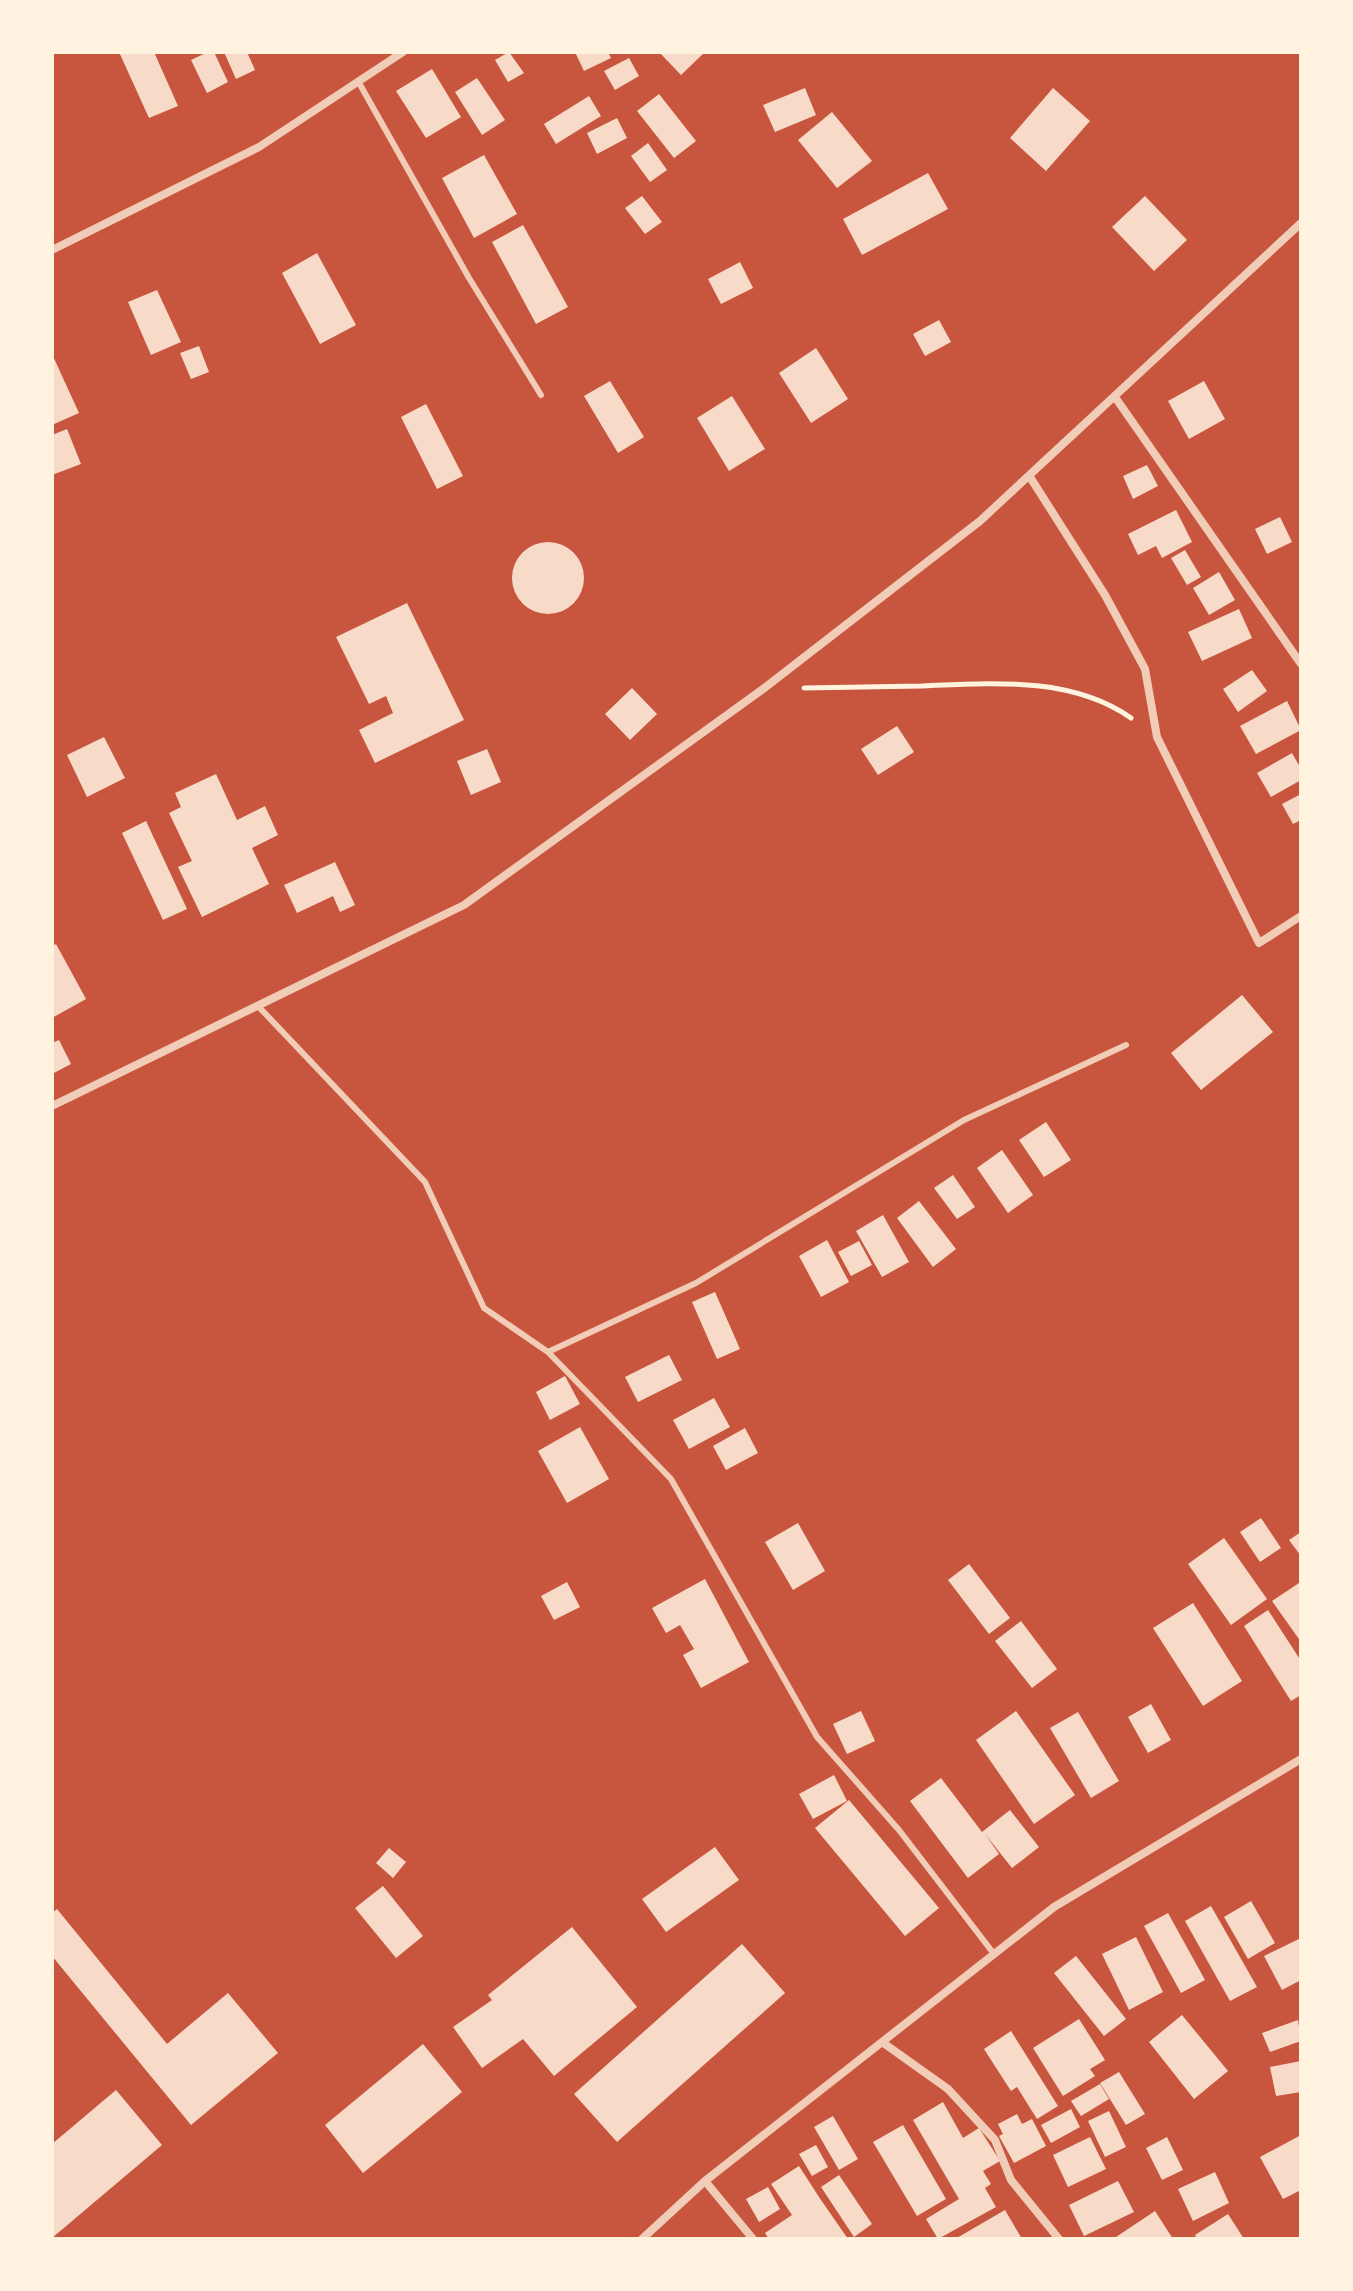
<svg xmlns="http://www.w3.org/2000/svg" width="1353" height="2291" font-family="Rubik,sans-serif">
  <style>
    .building { fill: #f7dbc8 }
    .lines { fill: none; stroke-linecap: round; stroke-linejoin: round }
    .path { stroke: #fff3e0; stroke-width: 5 }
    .service { stroke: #f1ccb7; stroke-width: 6 }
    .minor { stroke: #f1ccb7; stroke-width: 8 }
  </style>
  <rect width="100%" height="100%" fill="#c8553d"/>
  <path class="building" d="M119,52H154L178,106L149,118Z
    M208,52H214L228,82L207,93L191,60Z
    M224,52H247L255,70L236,79Z
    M509,52L524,73L508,82L495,60Z
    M575,52H608L611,58L584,71Z
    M659,52H705L681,75Z
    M629,58L639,76L615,90L604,71Z
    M432,69L461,117L426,138L396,91Z
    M477,78L505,120L482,135L455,92Z
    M805,88L816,115L775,132L763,105Z
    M1053,88L1090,121L1046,171L1010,138Z
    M659,94L696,141L674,158L637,111Z
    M589,96L601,116L556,144L544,124Z
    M832,112L872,161L837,188L798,140Z
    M617,118L627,138L597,154L587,133Z
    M648,143L667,170L650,182L631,156Z
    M484,155L517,214L474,238L442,178Z
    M928,173L948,209L862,255L843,219Z
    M642,196L662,222L645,234L625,208Z
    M1145,196L1187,240L1154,271L1112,227Z
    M523,225L568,307L536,324L492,242Z
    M317,253L356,325L320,344L282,273Z
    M740,262L753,288L721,304L708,279Z
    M157,290L181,342L151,355L128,302Z
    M939,320L951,342L925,356L913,334Z
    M199,346L209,372L191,379L180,353Z
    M816,348L848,399L811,423L779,373Z
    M52,354L79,413L52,425Z
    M610,381L644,437L618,453L584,396Z
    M1204,381L1225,419L1189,439L1168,401Z
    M732,396L765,449L729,471L697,418Z
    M426,404L463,476L437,489L401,417Z
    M67,429L81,464L52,475V435Z
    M1147,465L1158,486L1133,499L1123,476Z
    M1176,510L1192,542L1162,558L1156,546L1138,555L1128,534Z
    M1280,517L1292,542L1267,554L1255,529Z
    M512 578a36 36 0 1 1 72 0a36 36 0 1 1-72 0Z
    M1185,550L1201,577L1187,585L1171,558Z
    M1219,572L1235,600L1209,615L1193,588Z
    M407,603L464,720L375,763L359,730L393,713L386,696L369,704L336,637Z
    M1239,609L1252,638L1202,661L1188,632Z
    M1252,670L1267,691L1238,712L1223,689Z
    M632,688L657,714L630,740L605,714Z
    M1287,701L1301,730L1256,754L1240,726Z
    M897,726L914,752L878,775L861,749Z
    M104,737L125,778L87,797L67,755Z
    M487,749L501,782L471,795L457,761Z
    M1292,753L1301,769V780L1271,797L1257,773Z
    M216,774L237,820L265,806L278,835L252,848L269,884L202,917L178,867L192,861L169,813L181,807L175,793Z
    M1301,794V820L1293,824L1282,804Z
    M146,821L187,909L163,920L122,833Z
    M335,862L355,905L340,912L333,896L297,913L284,885Z
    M56,944L86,999L52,1018V946Z
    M1242,995L1273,1032L1201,1090L1171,1053Z
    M59,1040L71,1064L52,1074V1043Z
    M1046,1122L1071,1160L1044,1177L1019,1140Z
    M1002,1150L1033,1195L1008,1213L977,1168Z
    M953,1175L975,1207L957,1219L934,1188Z
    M919,1201L956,1249L933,1267L897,1218Z
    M883,1215L909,1262L882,1277L856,1231Z
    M827,1240L849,1282L821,1297L799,1256Z
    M859,1241L872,1265L851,1276L838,1252Z
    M715,1292L740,1349L717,1359L692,1302Z
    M669,1355L682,1380L638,1402L625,1377Z
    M565,1376L580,1404L550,1420L536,1392Z
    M714,1398L730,1427L689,1449L673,1420Z
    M580,1427L609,1479L567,1503L538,1451Z
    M745,1428L758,1453L726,1470L713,1446Z
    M1261,1518L1281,1548L1260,1562L1240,1532Z
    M798,1523L825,1571L793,1590L765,1542Z
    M1301,1532V1556L1289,1540Z
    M1224,1538L1267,1599L1231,1625L1188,1564Z
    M969,1564L1010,1618L989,1634L948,1580Z
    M705,1579L749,1662L701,1688L683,1655L694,1649L680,1625L666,1633L652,1608Z
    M567,1582L580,1607L554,1620L541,1596Z
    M1299,1583L1301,1586V1642L1272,1601Z
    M1193,1603L1242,1681L1203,1706L1153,1628Z
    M1268,1610L1301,1661V1695L1291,1701L1244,1626Z
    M1021,1621L1057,1669L1032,1688L995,1641Z
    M1151,1704L1171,1740L1148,1753L1128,1717Z
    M861,1711L875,1741L847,1754L833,1724Z
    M1016,1711L1075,1795L1034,1824L976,1740Z
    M1078,1712L1119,1781L1091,1798L1050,1728Z
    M834,1775L847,1801L813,1819L799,1794Z
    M941,1778L982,1832L1010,1810L1039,1847L1012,1868L985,1834L999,1854L968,1878L910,1801Z
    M849,1800L939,1908L905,1936L815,1828Z
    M715,1847L739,1880L666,1932L642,1899Z
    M389,1848L406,1862L393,1878L376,1863Z
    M383,1886L423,1936L396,1958L355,1908Z
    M1251,1901L1275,1943L1248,1959L1224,1917Z
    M1211,1906L1257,1987L1230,2001L1185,1921Z
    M57,1909L167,2044L228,1993L278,2053L191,2125L52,1956V1913Z
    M1168,1913L1205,1980L1181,1993L1144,1926Z
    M572,1927L637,2007L554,2076L523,2039L482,2068L453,2027L492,2000L488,1995Z
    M1136,1937L1163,1992L1129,2010L1102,1954Z
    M1301,1938V1980L1282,1990L1264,1956Z
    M742,1944L785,1993L617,2142L574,2094Z
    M1076,1956L1126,2019L1104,2036L1054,1973Z
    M1182,2015L1228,2071L1194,2099L1149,2042Z
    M1079,2019L1105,2060L1090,2069L1095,2076L1063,2096L1033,2048Z
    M1298,2020L1301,2041L1270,2052L1262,2033Z
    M1011,2031L1058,2106L1037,2119L1017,2087L1011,2091L984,2049Z
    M423,2044L462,2092L363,2173L325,2125Z
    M1301,2061V2092L1276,2096L1270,2067Z
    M1119,2072L1145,2114L1126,2125L1100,2083Z
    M1100,2084L1109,2099L1081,2116L1071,2101Z
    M116,2090L162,2145L52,2238V2144Z
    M943,2102L963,2138L979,2128L1000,2161L983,2171L991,2184L985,2188L996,2207L938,2239L926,2219L959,2199L913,2120Z
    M1071,2109L1080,2127L1051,2143L1041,2125Z
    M1109,2111L1126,2147L1105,2157L1088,2121Z
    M1017,2114L1022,2124L1032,2119L1046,2146L1014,2163L999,2136L1003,2134L998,2124Z
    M833,2116L858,2159L839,2170L814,2127Z
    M903,2125L946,2199L917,2216L873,2142Z
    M1301,2135V2190L1283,2199L1260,2157Z
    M1090,2137L1106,2169L1068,2187L1053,2155Z
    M1167,2137L1183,2170L1162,2180L1146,2148Z
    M816,2145L828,2167L812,2176L799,2154Z
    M799,2166L819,2197L848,2239H769L765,2233L792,2215L771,2184Z
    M1215,2172L1229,2203L1193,2221L1178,2189Z
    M839,2175L872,2224L854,2237L821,2187Z
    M1118,2181L1134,2212L1084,2236L1069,2205Z
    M768,2187L780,2209L759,2222L746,2199Z
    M1005,2210L1022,2239H955Z
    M1155,2211L1173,2239H1113Z
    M1228,2214L1244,2239H1197L1195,2235Z"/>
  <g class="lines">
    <path class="path" d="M804,688C843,687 882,687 921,686C991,683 1071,676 1131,718"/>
    <path class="service" d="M358,81L469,278L541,395
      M258,1006L425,1182L484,1308L548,1352L671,1479L817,1737L899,1830L994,1954
      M548,1352L696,1283L964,1120L1126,1045"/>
    <path class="minor" d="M52,250L259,147L403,52
      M1115,397L1301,664
      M1030,477L1105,595L1145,669L1157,737L1259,943L1301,916
      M52,1106L464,905L763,689L980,521L1301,223
      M882,2042L948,2089L995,2140L1011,2180L1059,2239
      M705,2181L753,2239
      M642,2239L705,2181L1054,1907L1301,1759"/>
  </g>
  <rect width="1353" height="2291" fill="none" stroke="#fff3e0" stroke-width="108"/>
</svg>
